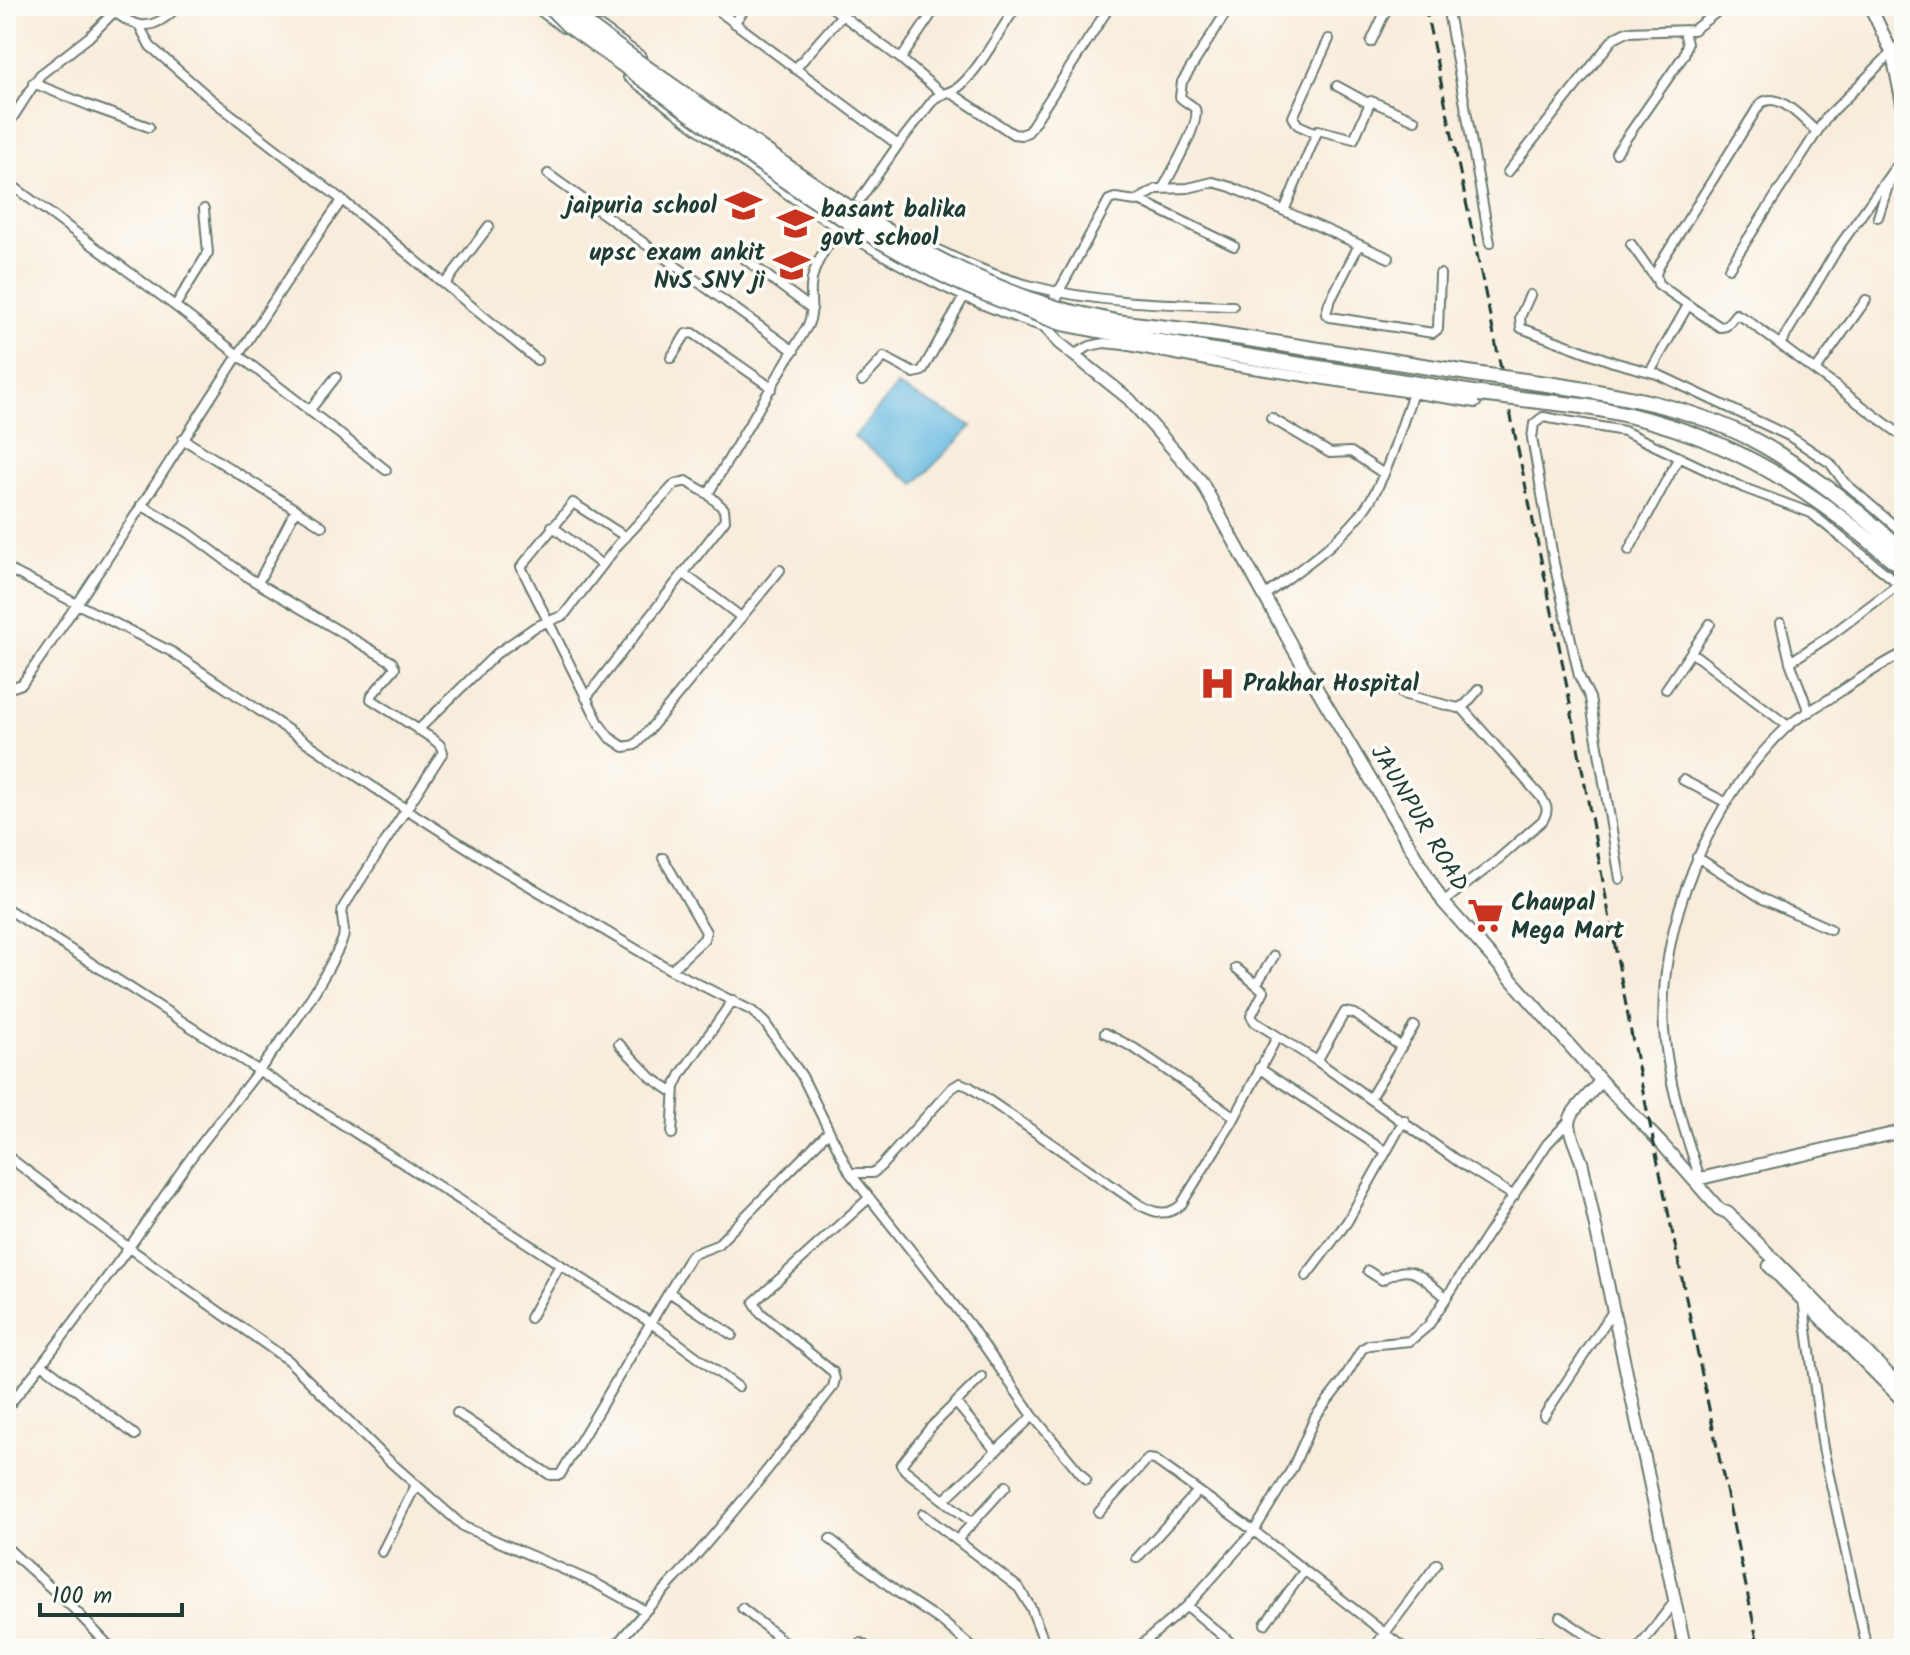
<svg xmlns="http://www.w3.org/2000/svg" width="1910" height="1655" font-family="Kalam,sans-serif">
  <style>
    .water { fill: #62b7df; stroke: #407a8a; stroke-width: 2 }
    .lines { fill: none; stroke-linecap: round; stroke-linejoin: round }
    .street-casing { stroke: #6b7a6e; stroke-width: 12 }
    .secondary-casing { stroke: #6b7a6e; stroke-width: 15 }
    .highway-casing { stroke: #6b7a6e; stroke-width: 18 }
    .street { stroke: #fff; stroke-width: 8 }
    .secondary { stroke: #fff; stroke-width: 11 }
    .highway { stroke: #fff; stroke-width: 14 }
    .rail { stroke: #1f3d34; stroke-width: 3; stroke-dasharray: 12 6; stroke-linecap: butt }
    .highway-bridge-casing { stroke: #6b7a6e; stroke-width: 18; stroke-linecap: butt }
    .highway-bridge { stroke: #fff; stroke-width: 14 }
    .labels { text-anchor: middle; stroke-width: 7; stroke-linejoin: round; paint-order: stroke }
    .poi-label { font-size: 24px; font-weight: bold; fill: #1f3d34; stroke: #fdfcf7; text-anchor: start }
    .street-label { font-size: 24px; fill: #1f3d34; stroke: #fdfcf7 }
  </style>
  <rect width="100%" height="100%" fill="#fdfcf7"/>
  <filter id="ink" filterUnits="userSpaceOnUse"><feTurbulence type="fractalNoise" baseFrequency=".0125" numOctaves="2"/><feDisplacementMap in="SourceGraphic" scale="16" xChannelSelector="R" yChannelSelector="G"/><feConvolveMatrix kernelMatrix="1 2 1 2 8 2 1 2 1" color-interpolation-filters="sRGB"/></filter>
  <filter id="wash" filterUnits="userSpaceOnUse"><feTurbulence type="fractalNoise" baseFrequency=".006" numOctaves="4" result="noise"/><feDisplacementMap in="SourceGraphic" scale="32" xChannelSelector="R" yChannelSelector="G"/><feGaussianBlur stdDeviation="1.8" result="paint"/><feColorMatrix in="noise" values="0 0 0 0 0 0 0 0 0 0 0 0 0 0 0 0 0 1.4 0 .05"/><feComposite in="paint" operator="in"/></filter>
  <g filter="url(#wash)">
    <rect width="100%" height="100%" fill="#f8ecdb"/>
    <path class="water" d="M897,386L972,426L915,484L854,437Z"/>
  </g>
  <g filter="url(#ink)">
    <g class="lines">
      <defs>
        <path id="street" d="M108,6C134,30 153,33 178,6
          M534,6L563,28
          M574,6L589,18
          M712,6L898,145
          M830,6L901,59L941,93
          M1447,6L1490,243
          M734,23L747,6
          M139,25L150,46L211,99L342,200L537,360
          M600,26L641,56
          M1371,42L1388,6
          M901,59L937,6
          M795,69L850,6
          M628,77C760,175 886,278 1047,328
          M33,83L90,106L149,127
          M1337,86L1368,103
          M950,92L1013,134L1021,135L1028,132L1110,6
          M6,128L40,75L89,37L114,12
          M1816,131C1803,120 1778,89 1760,104L1660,264L1656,274L1658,284L1720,327L1726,326L1736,314L1747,320L1901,435L1904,434
          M1316,133L1298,125L1293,117L1329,39
          M1616,153L1684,55L1687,44L1684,31
          M1508,172L1614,38L1626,32L1693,30L1725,6
          M548,174L794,351
          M6,181L175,306L386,470
          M1163,188C1170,175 1202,120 1195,109C1193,105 1183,101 1180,97L1182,82L1230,6
          M1139,200L1234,246
          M852,211L898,145L934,99C943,92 953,93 961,85C981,67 1001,28 1017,6
          M1284,211L1318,130L1354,139L1371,101L1415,120
          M1878,217L1890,180
          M908,235C948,255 988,275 1032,286C1097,303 1165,304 1233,306
          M1631,244L1656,279
          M1359,245L1329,303L1326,314L1330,317L1433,333L1438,329L1440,274
          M742,257L812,309
          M1729,268L1826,118L1904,40
          M445,284L489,226
          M1059,291L1109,200L1115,198L1136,201L1157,189L1188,188L1213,182L1231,187L1389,258
          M1530,295L1520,317L1521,328L1613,362L1657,374L1789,436L1830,463L1844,482L1904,534
          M175,306L208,253L204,209
          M1781,343L1838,248L1894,169L1904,161
          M1074,354L1090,346L1104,343L1124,345L1233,366L1476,403
          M671,358L686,334L693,333L772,388
          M1816,370L1866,300
          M1650,372L1687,307
          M862,381L884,357L914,373L922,371L965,295
          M309,411L336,377
          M1271,418L1330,453L1351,452L1384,474
          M183,439L322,526
          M708,494L808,325C814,312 810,301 811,287C812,265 829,243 842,226
          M552,526L602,565
          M626,537L573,503L521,567L600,725L609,737L624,747L635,745L650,729L780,570
          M1629,550L1679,457
          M6,568L172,652L406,809L494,865L671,970L752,1011L765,1023L802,1076L850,1173L969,1324L1033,1416L1086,1480
          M683,573L741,617
          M258,583L296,509
          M1264,596C1297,571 1343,541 1366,507C1389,473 1399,431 1413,393
          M1781,623L1790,662L1809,712
          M1691,652L1788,726
          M1790,662L1831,635L1899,584
          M6,684L13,687L22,684C134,526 231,358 342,200
          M1666,689L1710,624
          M1402,694L1458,708L1466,704L1479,689
          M418,730L496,654L535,627L564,615L618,545L675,484L686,481L708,494L724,509L725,520L586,698
          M1683,780L1727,803
          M1697,857L1763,899L1830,929
          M663,858L706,932L704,939L671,970
          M1620,879L1590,698L1579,676L1554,563L1532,438L1534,424L1543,417L1624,431L1744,488L1811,513L1904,588
          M1443,902L1494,863L1543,820C1549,810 1547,806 1541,797L1462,708
          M6,908L651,1323L738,1387
          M1236,968L1264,991L1251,1016L1255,1022L1317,1061L1459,1162L1514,1196
          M1257,983L1274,956
          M1105,1033L1134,1048L1235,1117
          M619,1044L652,1078L674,1093
          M1317,1061L1345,1012L1355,1014L1400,1046
          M1259,1068L1385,1151
          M1370,1098L1414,1026
          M672,1134L675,1087L681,1074L733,1000
          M6,1155L129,1248L289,1361L387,1459L464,1527L595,1583L644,1610
          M850,1173H873L881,1166L952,1088L960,1083L970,1087L1140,1205C1155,1213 1167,1217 1181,1205L1233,1121L1277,1037
          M1700,1178C1684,1131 1668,1081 1664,1031C1657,926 1710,800 1786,728C1797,717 1813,709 1826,701C1852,684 1877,666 1904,653
          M1368,1271L1382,1280C1413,1260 1421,1278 1446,1297
          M1306,1276L1347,1222L1404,1120
          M669,1292L732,1335
          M1803,1300L1823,1448L1867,1649
          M530,1318L560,1265
          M42,1364L135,1435
          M956,1403L996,1451
          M6,1409C48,1357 88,1304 127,1250C150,1219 170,1186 193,1155C244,1087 307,1018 342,941C348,928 338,919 344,906L443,752L440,745L433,739L371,699L372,695L395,668L392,662L249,578L189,533L141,505
          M457,1413L550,1475H560L691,1255L717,1245L828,1132
          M1544,1416L1613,1311
          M944,1500L1033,1416
          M1099,1512L1145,1462L1148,1459L1155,1460L1254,1531L1405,1649
          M923,1514L1019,1588L1031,1608L1047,1649
          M973,1523L905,1470L901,1465L930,1428L982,1377
          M830,1539L897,1592L944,1623L974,1649
          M957,1540L1006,1486
          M6,1547L73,1608L112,1649
          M382,1552L416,1485
          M1137,1558L1198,1491
          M1187,1606L1230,1642L1231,1649
          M742,1608L793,1649
          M1560,1617L1607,1649
          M1265,1624L1304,1571
          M1539,1641L1551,1649
          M613,1649C636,1620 661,1594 686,1567C737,1509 785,1448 833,1387L835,1379L833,1372L761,1313L754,1302L868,1199
          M852,1649L861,1643L870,1649
          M1136,1649L1187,1606L1254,1531L1293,1467L1315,1417L1342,1382L1362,1349L1369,1345L1410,1341L1428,1326L1547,1144L1568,1122
          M1373,1649L1437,1564
          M1638,1649L1675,1601"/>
        <path id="secondary" d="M1870,6L1892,53L1904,111
          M1059,291L1045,320L1047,328L1059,343L1129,399L1201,481L1294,650L1443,902L1601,1081L1662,1144L1719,1209L1728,1213L1904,1390
          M1601,1081C1565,1122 1562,1112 1582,1163L1685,1649
          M1694,1180L1904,1131
          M1769,1266L1904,1402"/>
        <path id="highway" d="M1066,311L1116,322L1210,333L1481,375
          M1062,323L1159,342L1479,394
          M1554,385C1620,395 1690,407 1750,438C1806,467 1856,510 1904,551
          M1582,406C1718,427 1802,482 1904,569"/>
      </defs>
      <use href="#street" class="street-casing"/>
      <use href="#secondary" class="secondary-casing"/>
      <use href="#highway" class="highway-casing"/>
      <use href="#street" class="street"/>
      <use href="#secondary" class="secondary"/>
      <use href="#highway" class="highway"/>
      <path class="rail" d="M1425,6L1560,650L1633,1043L1759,1649"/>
      <defs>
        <path id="highway-bridge" d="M549,6L568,25C684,107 796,197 922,264C966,288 1014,305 1062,323
          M563,6C610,44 661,78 711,113C820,191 935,273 1066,311
          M1481,375L1554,385
          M1479,394L1582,406"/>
      </defs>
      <use href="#highway-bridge" class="highway-bridge-casing"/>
      <use href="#highway-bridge" class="highway-bridge"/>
    </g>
  </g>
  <defs>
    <symbol id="school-bare" viewBox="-9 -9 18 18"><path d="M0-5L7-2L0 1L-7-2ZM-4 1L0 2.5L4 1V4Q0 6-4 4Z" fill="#c8321e" stroke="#fdfcf7" stroke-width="2.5" paint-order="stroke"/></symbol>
    <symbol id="hospital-bare" viewBox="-9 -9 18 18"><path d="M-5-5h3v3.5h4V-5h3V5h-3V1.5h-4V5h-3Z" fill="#c8321e" stroke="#fdfcf7" stroke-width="2.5" paint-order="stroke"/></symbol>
    <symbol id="supermarket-bare" viewBox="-9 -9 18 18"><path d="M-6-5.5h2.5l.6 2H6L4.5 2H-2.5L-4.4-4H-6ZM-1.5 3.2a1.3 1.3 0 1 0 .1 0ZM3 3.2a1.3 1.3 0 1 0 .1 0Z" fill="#c8321e" stroke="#fdfcf7" stroke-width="2.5" paint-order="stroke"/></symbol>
  </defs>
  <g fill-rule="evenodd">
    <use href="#school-bare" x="718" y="180" width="51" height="51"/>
    <use href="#school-bare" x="770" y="198" width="51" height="51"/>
    <use href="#school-bare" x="766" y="240" width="51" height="51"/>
    <use href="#hospital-bare" x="1192" y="658" width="51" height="51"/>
    <use href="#supermarket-bare" x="1460" y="890" width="51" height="51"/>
  </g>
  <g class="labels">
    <g class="poi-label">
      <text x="717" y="213" text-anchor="end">jaipuria school</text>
      <text x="821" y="217">basant balika<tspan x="821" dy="28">govt school</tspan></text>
      <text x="765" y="260" text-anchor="end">upsc exam ankit<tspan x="765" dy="28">NvS SNY ji</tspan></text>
      <text x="1243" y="691">Prakhar Hospital</text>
      <text x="1511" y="910">Chaupal<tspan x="1511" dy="28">Mega Mart</tspan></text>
    </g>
    <g class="street-label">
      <text transform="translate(1420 818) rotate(59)" y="8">JAUNPUR ROAD</text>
    </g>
  </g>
  <rect width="1910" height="1655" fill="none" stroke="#fdfcf7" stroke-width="32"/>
  <path d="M40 1603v12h142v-12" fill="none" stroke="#1f3d34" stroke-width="4"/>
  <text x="52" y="1603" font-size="24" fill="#1f3d34" stroke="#fdfcf7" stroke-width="6" paint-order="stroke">100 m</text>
</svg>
